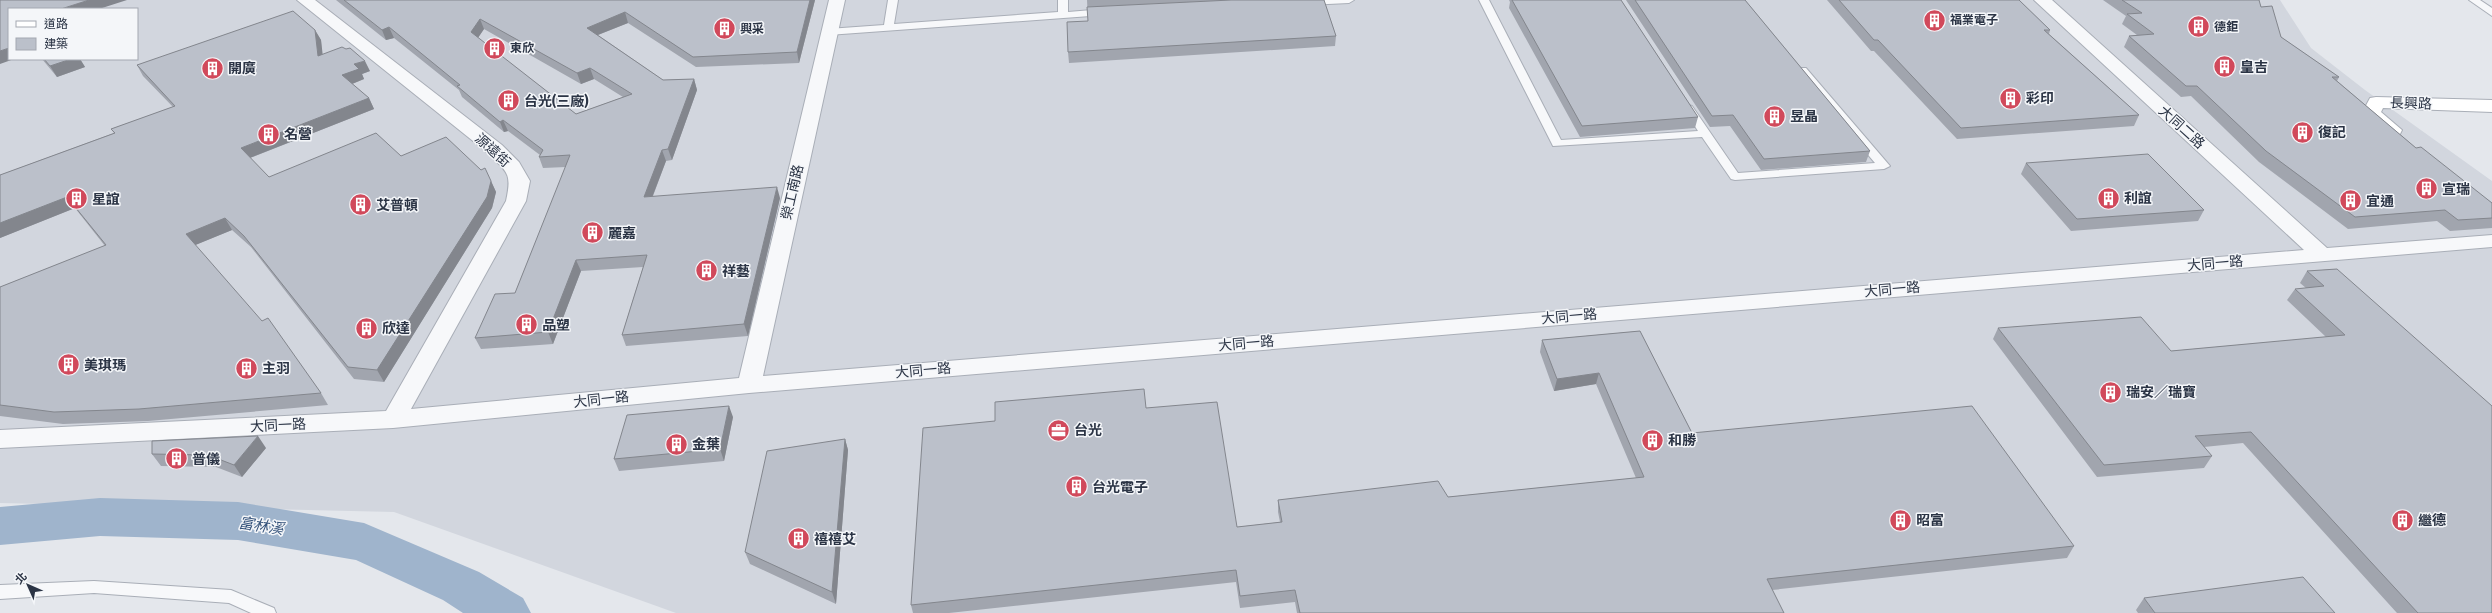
<svg xmlns="http://www.w3.org/2000/svg" width="2492" height="613" font-family="'Fira Sans Condensed','Noto Sans TC',sans-serif">
  <style>
    .built { fill: #d2d6de; fill-rule: evenodd }
    .lines { fill: none; stroke-linecap: round; stroke-linejoin: round }
    .river { fill: #9fb4cc; fill-rule: evenodd }
    .lane-casing { stroke: #a9aeb7; stroke-width: 2 }
    .street-casing { stroke: #a9aeb7; stroke-width: 2 }
    .secondary-casing { stroke: #a9aeb7; stroke-width: 2 }
    .lane { fill: #f7f8fa; fill-rule: evenodd }
    .street { fill: #f7f8fa; fill-rule: evenodd }
    .secondary { fill: #fff; fill-rule: evenodd }
    .wall { fill: #a1a5ae; fill-rule: evenodd }
    .shaded-wall { fill: #83868d }
    .building { fill: #bbc0ca; stroke: #83868d; fill-rule: evenodd }
    .labels { text-anchor: middle; stroke-width: 3; stroke-linejoin: round; paint-order: stroke }
    .far-poi-label { font-size: 12px; font-weight: bold; fill: #2b3445; stroke: #f4f6f9; text-anchor: start }
    .poi-label { font-size: 14px; font-weight: bold; fill: #2b3445; stroke: #f4f6f9; text-anchor: start }
    .street-label { font-size: 14px; fill: #2b3445; stroke: #f4f6f9 }
    .water-label { font-size: 15px; font-style: italic; fill: #34527a; stroke: #f4f6f9 }
  </style>
  <rect width="100%" height="100%" fill="#e4e7ec"/>
  <path class="built" d="M0,0H2280L2311,48L2365,90L2492,181V613H676L394,512L0,503ZM9,9H137V59H9Z"/>
  <g class="lines">
    <path class="river" d="M100,498L238,502L364,523L479,572L523,598L531,613H463L443,600L356,560L238,540L100,536L0,545V507Z"/>
    <defs>
      <path id="lane" d="M888,0H898L894,24L1058,12V0H1068V12L1104,9L1109,12L1104,15L828,35L823,32L828,29L884,25Z
        M1304,0H1354L1349,3L1307,5L1304,4Z
        M1479,0H1489L1561,140L1698,131L1683,108L1688,105L1692,106L1738,173L1875,163L1798,72V68H1806L1890,166L1884,169L1735,180L1731,179L1702,137L1553,146Z
        M2469,0H2480L2492,8V16Z
        M94,581L231,590L274,608L276,613H251L229,603L94,593L0,599V585Z"/>
      <path id="street" d="M297,0H315L502,145L519,162L530,181L526,201L411,409L739,378L829,0H845L763,376L2304,250L2034,0H2052L2327,248L2492,235V247L749,393L393,428L0,448V430L386,411L506,201C512,173 508,173 488,153Z"/>
      <path id="secondary" d="M2376,97L2492,100V112L2383,108L2381,112L2402,130L2400,134C2386,137 2369,124 2362,113L2370,98Z"/>
    </defs>
    <use href="#lane" class="lane-casing"/>
    <use href="#street" class="street-casing"/>
    <use href="#secondary" class="secondary-casing"/>
    <use href="#lane" class="lane"/>
    <use href="#street" class="street"/>
    <use href="#secondary" class="secondary"/>
  </g>
  <path class="wall" d="M336,0H815L799,63L696,67L628,23L598,35L663,80L694,79L697,90L672,160L666,161L653,196L780,198L748,336L626,346L622,335L643,267L581,271L553,344L481,349L475,338L515,293L566,167L543,168L539,157L540,155L508,131L504,132L462,97L459,90L394,38L386,40ZM484,29L581,84L594,79L623,97L576,114L478,38Z
    M1087,0H1324L1336,36L1335,46L1069,63L1068,52L1088,21Z
    M1509,0H1621L1698,117L1695,128L1580,137L1509,8L1510,2Z
    M1626,0H1745L1870,151L1866,162L1761,170L1730,126L1710,127Z
    M1827,0H2019L2050,30L2049,34L2139,115L2134,126L1957,139L1874,51H1871Z
    M2103,0H2259L2261,7L2281,37L2339,77L2337,81L2416,148L2492,203V228L2450,231L2437,221L2348,229L2259,162L2191,96L2181,97L2124,47L2129,36L2137,35L2122,24L2126,16Z
    M315,30L321,40L322,54L370,71L362,74L364,79L352,84L369,98L374,109L250,158L269,177L401,156L491,181L496,192L492,208L384,382L354,379L251,247L232,230L195,245L321,393L328,405L148,421L63,424L0,416V287L105,246L75,208L0,238V175L114,133L111,129L173,107L143,76L137,65Z
    M42,59H80L85,67L57,77Z
    M2026,163L2204,210L2198,221L2071,231L2021,174Z
    M2337,269L2492,613H2397L2243,443L2204,447L2212,456L2204,468L2097,477L1993,339L1998,328L2171,351L2326,337L2287,300L2295,289L2306,288L2300,283L2307,271Z
    M1640,331L1692,433L2074,546L2067,558L1772,590L1784,613H1297L1295,602L1240,608L1236,582L949,613H913L911,605L1146,408L1237,527L1280,522L1278,512V500L1448,497L1636,478L1596,384L1554,391L1540,352L1542,340Z
    M733,417L724,461L619,471L614,459Z
    M845,439L848,450L836,604L750,564L745,552Z
    M266,448L242,477L216,467L161,466L152,454Z
    M2144,598L2335,613H2138L2136,610Z"/>
  <path class="shaded-wall" d="M89,0H127L99,9H61Z
    M810,0H815L799,63L797,52Z
    M625,12L628,23L590,38L587,28Z
    M480,19L484,29L475,42L471,32Z
    M389,27L394,38L386,40L382,30Z
    M315,30L321,40L324,66L318,56Z
    M9,48V59H14L0,64V51Z
    M71,59H80L85,67L57,77L50,66Z
    M365,61L370,71L362,74L364,79L347,86L342,75L354,64Z
    M590,68L594,79L581,84L577,73Z
    M694,79L697,90L672,160L668,149Z
    M369,98L374,109L247,159L241,148Z
    M503,120L508,131L504,132L500,122Z
    M662,150L666,161L648,208L644,197Z
    M491,181L496,192L492,208L384,382L377,370Z
    M777,187L780,198L748,336L744,324Z
    M67,197L75,208L0,238V223Z
    M225,218L232,230L193,246L186,234Z
    M576,260L581,271L553,344L548,332Z
    M1599,373L1596,384L1554,391L1557,379Z
    M729,406L733,417L724,461L720,449Z
    M258,436L266,448L242,477L234,465Z
    M845,439L848,450L836,604L832,592Z"/>
  <path class="building" d="M0,0H89L61,9H9V48L0,51Z
    M344,0H810L797,52L693,57L625,12L587,28L663,80L694,79L668,149L662,150L644,197L777,187L744,324L622,335L647,255L576,260L548,332L475,338L495,294L515,293L570,155L539,157L543,150L503,120L500,122L457,86L460,85L389,27L382,30ZM480,19L577,73L590,68L632,94L576,114L471,32Z
    M1231,0H1324L1336,36L1068,52L1067,22L1088,21L1087,7Z
    M1512,0H1621L1698,117L1582,126Z
    M1635,0H1745L1870,151L1764,159L1733,115L1712,116Z
    M1839,0H2019L2050,30H2044L2139,115L1961,128L1878,40H1874Z
    M2122,0H2259L2261,7L2272,6L2281,37L2339,77H2332L2416,148L2421,147L2492,203V218L2458,220L2445,210L2355,217L2266,151L2197,86H2186L2129,36L2154,34L2127,14L2142,13Z
    M293,11L315,30L318,56L342,47L346,49L350,48L365,61L354,64L359,69L342,75L369,98L241,148L269,177L376,133L401,156L446,137L481,170L485,168L491,181L487,197L377,370L348,367L244,236L225,218L186,234L262,321L268,318L321,393L139,409L54,412L0,405V287L106,245L67,197L0,223V175L115,133L111,129L175,106L137,65Z
    M44,59H71L50,66Z
    M2148,154L2204,210L2077,219L2026,163Z
    M2337,269L2492,406V613H2418L2251,432L2195,436L2212,456L2104,465L1998,328L2141,317L2171,351L2345,335L2295,289L2324,286L2307,271Z
    M1640,331L1692,433L1972,406L2074,546L1767,579L1784,613H1300L1295,590L1240,596L1236,570L911,605L923,428L995,421V402L1144,389L1146,408L1217,402L1237,527L1282,522L1278,500L1438,481L1448,497L1644,477L1599,373L1557,379L1542,340Z
    M729,406L720,449L614,459L627,415Z
    M258,436L234,465L208,455L152,454V441Z
    M845,439L832,592L745,552L767,451Z
    M2303,577L2335,613H2155L2144,598Z"/>
  <defs>
    <symbol id="building-disc" viewBox="-11 -11 22 22"><circle r="9.5" fill="#d1495b" stroke="#f4f6f9"/><path d="M-4-6H4V6H1V3H-1V6H-4ZM-2.5-4.3h1.7v1.8h-1.7ZM.8-4.3h1.7v1.8H.8ZM-2.5-1h1.7V.8h-1.7ZM.8-1h1.7V.8H.8Z" fill="#fff"/></symbol>
    <symbol id="office-disc" viewBox="-11 -11 22 22"><circle r="9.5" fill="#d1495b" stroke="#f4f6f9"/><path d="M-6-3h4V-5.5h4V-3h4V5H-6ZM-1-4.5V-3h2v-1.5ZM-6 0V1H6V0Z" fill="#fff"/></symbol>
  </defs>
  <g fill-rule="evenodd">
    <use href="#building-disc" x="1922" y="8" width="25" height="25"/>
    <use href="#building-disc" x="2186" y="14" width="25" height="25"/>
    <use href="#building-disc" x="712" y="16" width="25" height="25"/>
    <use href="#building-disc" x="482" y="36" width="25" height="25"/>
    <use href="#building-disc" x="2212" y="54" width="25" height="25"/>
    <use href="#building-disc" x="200" y="56" width="25" height="25"/>
    <use href="#building-disc" x="1998" y="86" width="25" height="25"/>
    <use href="#building-disc" x="496" y="88" width="25" height="25"/>
    <use href="#building-disc" x="1762" y="104" width="25" height="25"/>
    <use href="#building-disc" x="2290" y="120" width="25" height="25"/>
    <use href="#building-disc" x="256" y="122" width="25" height="25"/>
    <use href="#building-disc" x="2414" y="176" width="25" height="25"/>
    <use href="#building-disc" x="2096" y="186" width="25" height="25"/>
    <use href="#building-disc" x="64" y="186" width="25" height="25"/>
    <use href="#building-disc" x="2338" y="188" width="25" height="25"/>
    <use href="#building-disc" x="348" y="192" width="25" height="25"/>
    <use href="#building-disc" x="580" y="220" width="25" height="25"/>
    <use href="#building-disc" x="694" y="258" width="25" height="25"/>
    <use href="#building-disc" x="514" y="312" width="25" height="25"/>
    <use href="#building-disc" x="354" y="316" width="25" height="25"/>
    <use href="#building-disc" x="56" y="352" width="25" height="25"/>
    <use href="#building-disc" x="234" y="356" width="25" height="25"/>
    <use href="#building-disc" x="2098" y="380" width="25" height="25"/>
    <use href="#office-disc" x="1046" y="418" width="25" height="25"/>
    <use href="#building-disc" x="1640" y="428" width="25" height="25"/>
    <use href="#building-disc" x="664" y="432" width="25" height="25"/>
    <use href="#building-disc" x="164" y="446" width="25" height="25"/>
    <use href="#building-disc" x="1064" y="474" width="25" height="25"/>
    <use href="#building-disc" x="1888" y="508" width="25" height="25"/>
    <use href="#building-disc" x="2390" y="508" width="25" height="25"/>
    <use href="#building-disc" x="786" y="526" width="25" height="25"/>
  </g>
  <g class="labels">
    <g class="far-poi-label">
      <text x="1950" y="24">福業電子</text>
      <text x="2214" y="31">德鉅</text>
      <text x="740" y="33">興采</text>
      <text x="510" y="52">東欣</text>
    </g>
    <g class="poi-label">
      <text x="2240" y="72">皇吉</text>
      <text x="228" y="73">開廣</text>
      <text x="2026" y="103">彩印</text>
      <text x="524" y="106">台光(三廠)</text>
      <text x="1790" y="121">昱晶</text>
      <text x="2318" y="137">復記</text>
      <text x="284" y="139">名營</text>
      <text x="2442" y="194">宣瑞</text>
      <text x="2124" y="203">利誼</text>
      <text x="92" y="204">星誼</text>
      <text x="2366" y="206">宜通</text>
      <text x="376" y="210">艾普頓</text>
      <text x="608" y="238">麗嘉</text>
      <text x="722" y="276">祥藝</text>
      <text x="542" y="330">品塑</text>
      <text x="382" y="333">欣達</text>
      <text x="84" y="370">美琪瑪</text>
      <text x="262" y="373">主羽</text>
      <text x="2126" y="397">瑞安／瑞寶</text>
      <text x="1074" y="435">台光</text>
      <text x="1668" y="445">和勝</text>
      <text x="692" y="449">金葉</text>
      <text x="192" y="464">普儀</text>
      <text x="1092" y="492">台光電子</text>
      <text x="1916" y="525">昭富</text>
      <text x="2418" y="525">繼德</text>
      <text x="814" y="544">禧禧艾</text>
    </g>
    <g class="street-label">
      <text transform="translate(2411 103) rotate(2)" y="5">長興路</text>
      <text transform="translate(2182 127) rotate(42)" y="5">大同二路</text>
      <text transform="translate(493 150) rotate(42)" y="5">源遠街</text>
      <text transform="translate(792 192) rotate(-77)" y="5">榮工南路</text>
      <text transform="translate(2215 263) rotate(-5)" y="5">大同一路</text>
      <text transform="translate(1892 289) rotate(-5)" y="5">大同一路</text>
      <text transform="translate(1569 316) rotate(-5)" y="5">大同一路</text>
      <text transform="translate(1246 343) rotate(-5)" y="5">大同一路</text>
      <text transform="translate(923 370) rotate(-5)" y="5">大同一路</text>
      <text transform="translate(601 399) rotate(-6)" y="5">大同一路</text>
      <text transform="translate(278 425) rotate(-3)" y="5">大同一路</text>
    </g>
    <g class="water-label">
      <text transform="translate(261 526) rotate(9)" y="5">富林溪</text>
    </g>
  </g>
  <rect x="8" y="8" width="130" height="52" fill="#f4f6f9" stroke="#a4a8b1"/>
  <rect x="16" y="21" width="20" height="6" fill="#ffffff" stroke="#a4a8b1"/>
  <text x="44" y="28" font-size="12" fill="#2b3445">道路</text>
  <rect x="16" y="38" width="20" height="12" fill="#bbc0ca" stroke="#a4a8b1"/>
  <text x="44" y="48" font-size="12" fill="#2b3445">建築</text>
  <g transform="translate(28 585) rotate(315)" stroke="#f4f6f9" stroke-width="3" paint-order="stroke">
  <path d="M0-3L7 15L0 10L-7 15Z" fill="#2b3445"/>
  <text y="-6" font-size="11" font-weight="bold" text-anchor="middle" fill="#2b3445">北</text>
  </g>
</svg>
